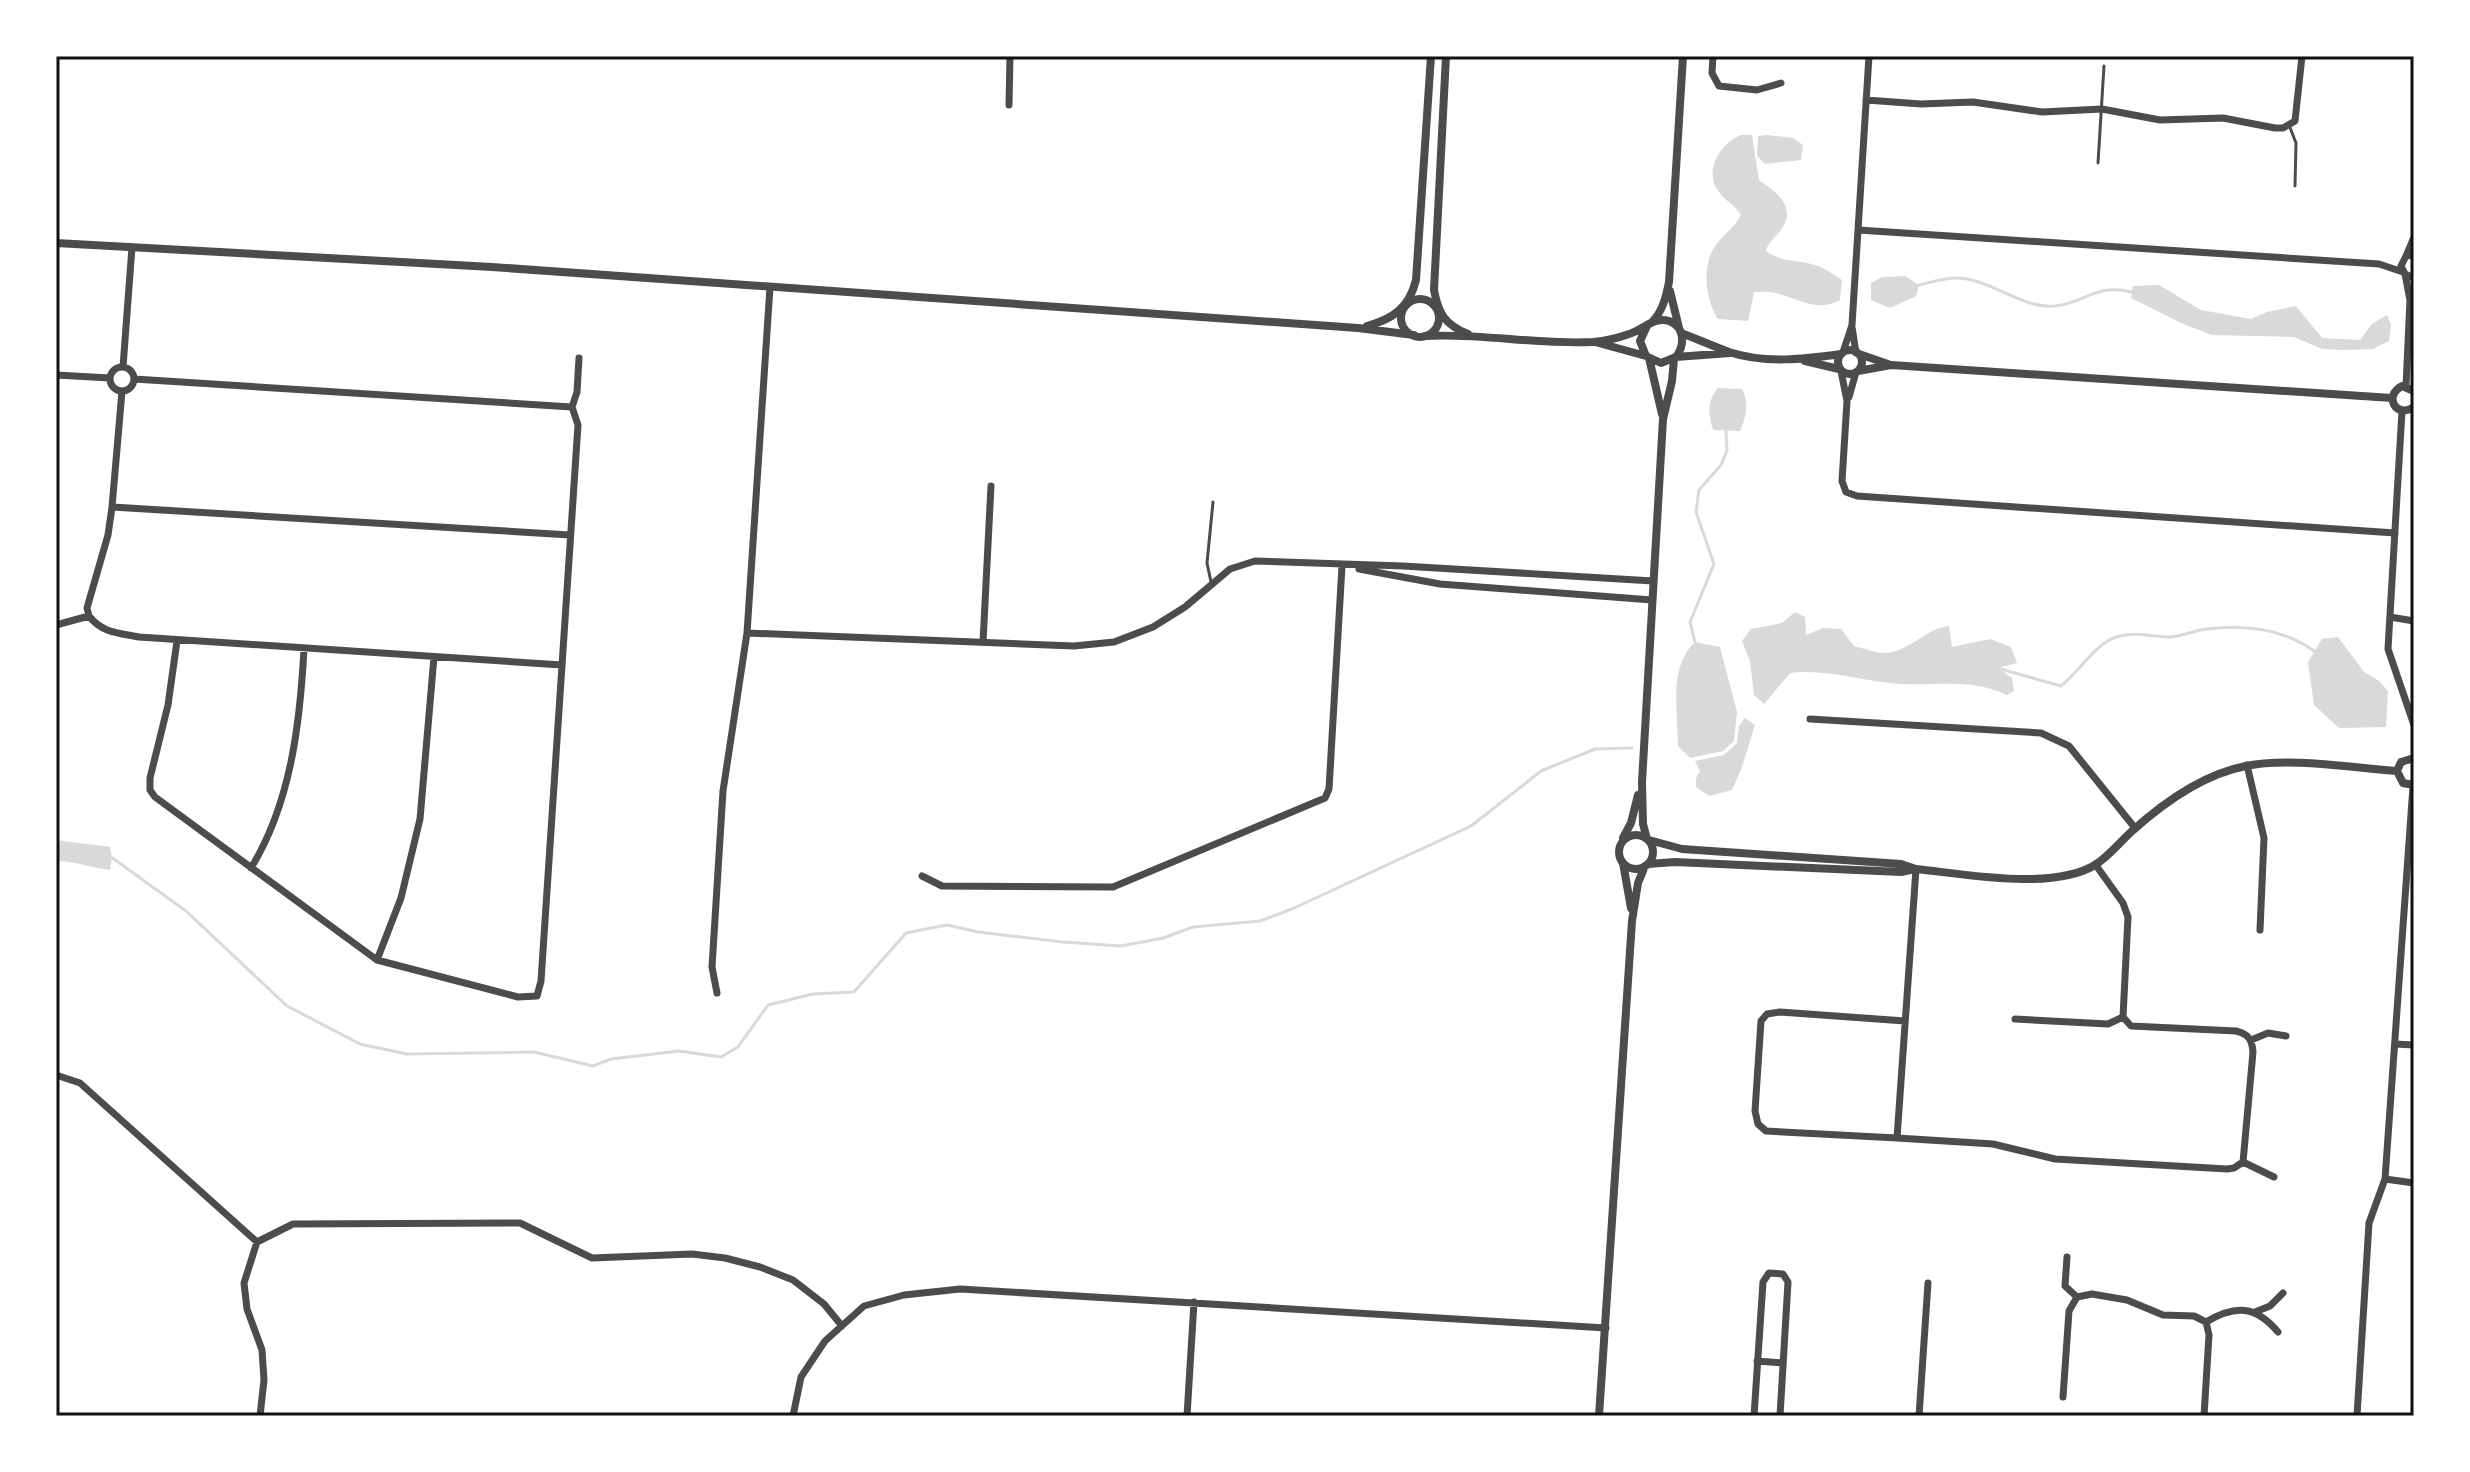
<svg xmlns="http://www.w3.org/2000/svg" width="2470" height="1472" font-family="'DejaVu Sans',sans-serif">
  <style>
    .water { fill: #d9d9d9 }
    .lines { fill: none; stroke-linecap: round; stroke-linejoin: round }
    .stream { stroke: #d9d9d9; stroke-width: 3 }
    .service { stroke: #4c4c4c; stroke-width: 3 }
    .minor { stroke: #4c4c4c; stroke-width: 7 }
    .tertiary { stroke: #4c4c4c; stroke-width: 8 }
    .neatline { fill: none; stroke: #111; stroke-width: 3 }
  </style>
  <rect width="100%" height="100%" fill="#fff"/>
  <path class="water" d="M1741,135H1752L1759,180C1777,192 1798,208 1780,231C1774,239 1769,241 1766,251C1781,263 1801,259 1818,266C1826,269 1834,275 1842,280L1840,300C1817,313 1798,298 1775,293C1768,291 1761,292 1754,292L1748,321L1718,319C1705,299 1701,265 1716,245C1724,234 1735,227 1741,215C1735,205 1725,201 1719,192C1703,172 1720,143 1741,135Z
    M1768,135L1793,138L1803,145L1801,160L1765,164L1757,156L1758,136Z
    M1905,276L1919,285L1916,296L1890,308L1871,300V283L1882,277Z
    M2159,285L2201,310L2251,319L2267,312L2296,306L2322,338L2360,340L2372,324L2387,315L2391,325L2389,341L2373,349L2342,350L2322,349L2294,337L2212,335L2181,323L2131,298L2133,286Z
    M1718,388L1742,389C1750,404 1746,416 1740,431L1713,430C1708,414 1707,401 1718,388Z
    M1795,612L1805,617L1806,635L1823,628L1841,629L1854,646C1863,648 1875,653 1885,653C1909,652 1926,628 1949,626L1952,647L1990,639L2011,647L2017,663L1998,668L2012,678L2014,691L2007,695C1970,678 1940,686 1902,684C1864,682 1827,668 1790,673L1764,704L1754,695L1750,661L1742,641L1751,629L1782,623Z
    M2338,637L2364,672L2379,681L2388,691L2386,727L2339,728L2314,705L2308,662L2322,639Z
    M1695,642L1720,647L1737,712L1734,741L1723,751L1690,758L1678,746C1678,713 1668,667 1695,642Z
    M1745,718L1755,725L1742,767L1732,790L1709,796L1696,787V778L1700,771L1695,761L1724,755L1737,743L1739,726Z
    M56,840L110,847L112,857L110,870C91,868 75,861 56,861Z"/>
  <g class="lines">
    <path class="stream" d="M1919,285C1934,281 1951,276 1967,279C1997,284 2024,309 2055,306C2086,303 2095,283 2132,292
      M1695,642L1690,622L1714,564L1696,512L1699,490L1721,465L1727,451L1726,431
      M1997,668L2061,686C2079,672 2095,644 2116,637C2135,631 2152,637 2171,637C2183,636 2195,630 2207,629C2244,624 2284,629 2314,651
      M111,857L186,911L287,1006L360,1044L407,1054L534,1052L593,1066L611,1059L679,1051L721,1057L738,1047L768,1005L813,994L854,992L906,933L947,925L978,932L1063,942L1121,946L1163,938L1193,927L1260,921L1292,909L1471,826L1541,771L1595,749L1632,748"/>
    <path class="service" d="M2289,125L2296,143L2295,186
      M2098,163L2104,66
      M1211,582L1207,563L1213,502"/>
    <path class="minor" d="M1713,56L1712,73L1719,86L1757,90L1781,83
      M1866,100L1921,104L1973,102L2042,112L2102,109L2160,120L2223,118L2275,128H2283L2295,121L2302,56
      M1009,105L1010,56
      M1858,230L2379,264L2403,272
      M2414,255L2406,256L2401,266L2405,274L2414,278
      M2406,256L2414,237
      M2405,274L2410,300L2406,386
      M1852,327L1856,353
      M1843,352L1852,325L1869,56
      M123,367L132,247
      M110 379a12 12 0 1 1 24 0a12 12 0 1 1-24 0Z
      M1841,371L1847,401L1842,481L1846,492L1857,496L2395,533
      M56,375L110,378
      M134,379L572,407
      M1849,397L1856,372
      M2402,411L2388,649L2414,725
      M112,507L570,535
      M1359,569L1440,584L1652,600
      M89,616L87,608L108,535L112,507L122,391
      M2390,617L2414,621
      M56,625L89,616C102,633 119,633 139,637L562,665
      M747,633L1074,646L1114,642L1153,627L1185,607L1230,569L1255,561L1403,566L1653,581
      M177,641L168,705L150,778V790L155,797L377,960L518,997L537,996L541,981L578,425L572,407L577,392L579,358
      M983,642L991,486
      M1810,719L2041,733L2069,746L2135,828
      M2247,765L2264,838L2260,930
      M2095,864L2123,903L2128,917L2123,1017L2131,1026L2236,1031C2248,1034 2252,1039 2253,1052L2243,1162
      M251,868C291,803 300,723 304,649
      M1916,869L1897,1138L1993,1144L2055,1159L2227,1169L2234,1168L2243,1162
      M922,876L942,886L1113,887L1325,798L1329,789L1342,566
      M377,960L401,898L420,819L434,657
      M717,993L712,967L723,791L747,633L770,287
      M2015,1019L2108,1024L2123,1017
      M2251,1040L2268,1033L2286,1036
      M2395,1044L2414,1045
      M56,1075L80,1083L257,1242
      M1897,1138L1766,1131L1758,1124L1755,1111L1761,1021L1767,1014L1780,1012L1905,1021
      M2243,1162L2274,1177
      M2385,1179L2414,1183
      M2067,1257L2065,1286L2077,1297
      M2255,1312L2270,1306L2283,1293
      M2206,1322C2236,1304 2256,1306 2278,1332
      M1757,1361L1783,1363
      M2063,1397L2069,1311L2077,1297L2092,1294L2127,1300L2163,1315L2194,1316L2206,1322L2209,1335L2204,1416
      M260,1416L264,1380L262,1350L247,1309L244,1283L257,1242L293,1224L520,1223L592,1258L692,1254L725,1258L760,1267L793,1280L824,1304L842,1326
      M793,1416L801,1377L825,1341L864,1306L904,1295L960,1289L1606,1328
      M1187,1416L1194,1302
      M1754,1416L1763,1282L1769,1273L1783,1274L1788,1282L1780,1416
      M1919,1416L1928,1283
      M2357,1416L2369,1223L2385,1179L2413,786"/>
    <path class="tertiary" d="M1446,56L1434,290C1438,313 1445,325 1468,334
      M56,243L492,267L1358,328L1414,335
      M1670,291L1679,328
      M1401 318a19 19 0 1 1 38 0a19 19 0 1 1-38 0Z
      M1653,321C1663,310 1666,297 1669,282L1683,56
      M1367,326C1393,319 1409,308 1416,280L1431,56
      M1681,333C1697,339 1713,346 1729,352C1765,364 1805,359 1841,354
      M1426,336C1482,333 1537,345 1593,342C1604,341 1618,338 1629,334C1643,330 1654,316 1669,321C1685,327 1685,345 1676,357L1661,363L1646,356L1640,341L1647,326
      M1595,342L1646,356
      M1838 362a12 12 0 1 1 24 0a12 12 0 1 1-24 0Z
      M1859,354L1888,364
      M1676,357L1730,353
      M1649,358L1662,414
      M1805,361L1839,369
      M1858,371L1891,365L2392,398
      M2414,391L2402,386C2383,396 2396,419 2414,407
      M2397,771L2403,783L2414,785
      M2397,771L2401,762L2414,758
      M1619 852a17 17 0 1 1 34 0a17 17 0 1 1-34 0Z
      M1623,838L1631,823L1638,795
      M1647,839L1643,824L1642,782L1663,419L1672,381L1674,359
      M1649,840L1682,849L1901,864L1916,869C1965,874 2052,891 2095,865C2108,857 2120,842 2131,832C2163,803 2204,774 2246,766C2289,757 2352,768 2397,771
      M1623,863L1631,908
      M1648,864L1675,862L1901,872L1915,869
      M1599,1416L1632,921L1638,883L1645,866"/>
  </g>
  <rect width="2470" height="1472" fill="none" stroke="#ffffff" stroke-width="116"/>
  <rect x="58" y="58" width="2354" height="1356" class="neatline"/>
</svg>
